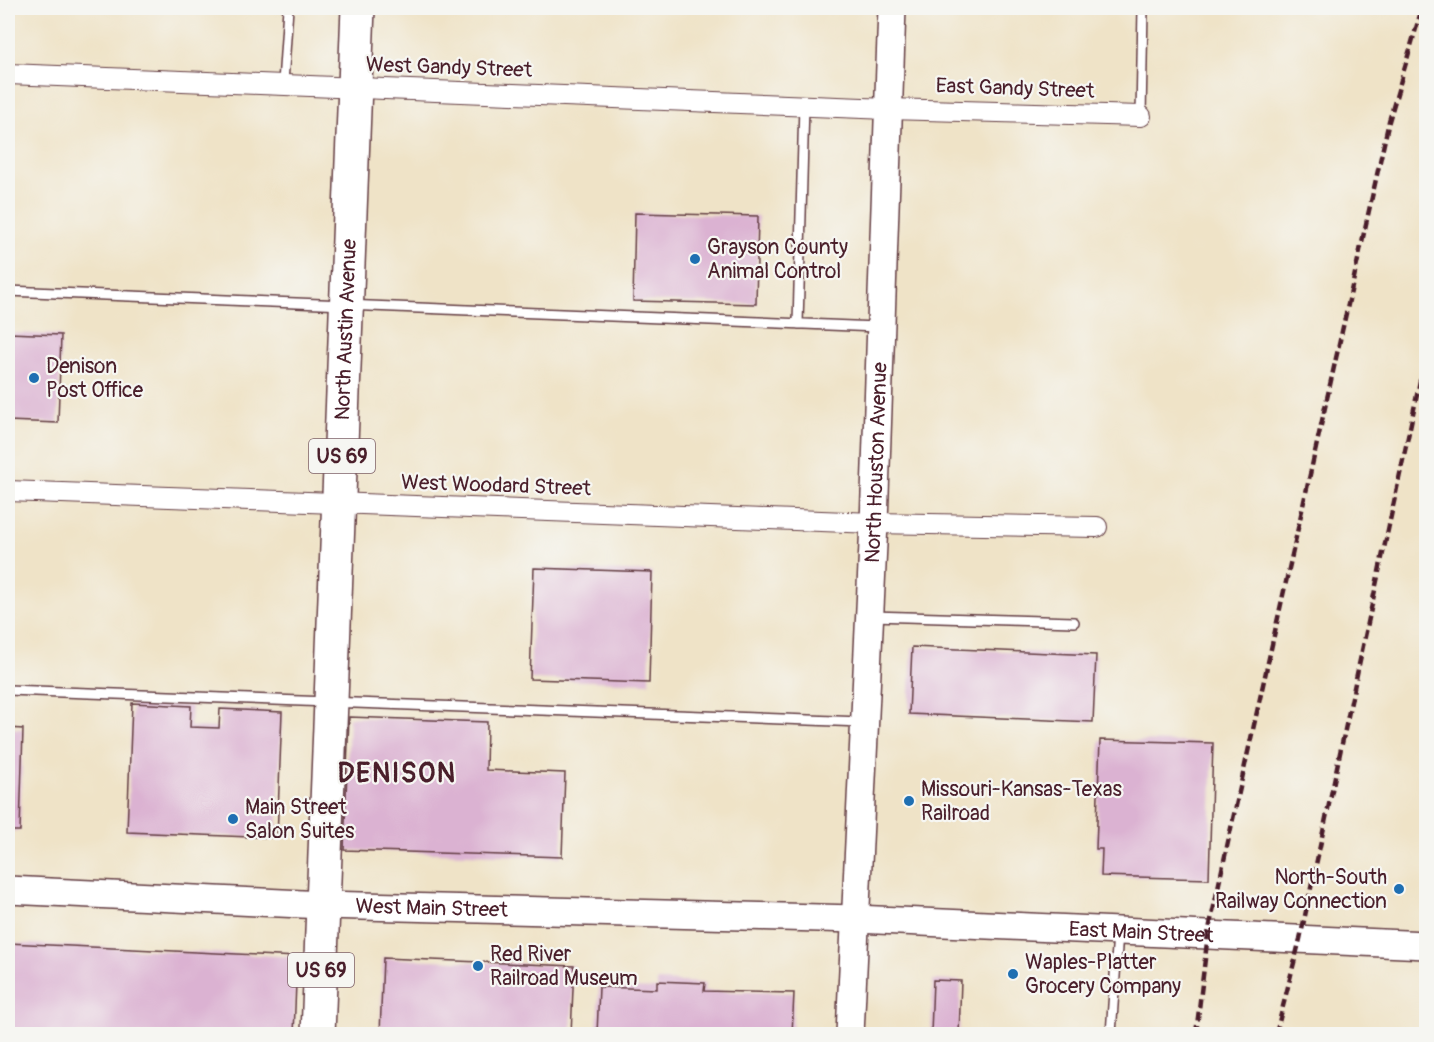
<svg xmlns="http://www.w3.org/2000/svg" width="1434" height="1042" font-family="Pangolin,sans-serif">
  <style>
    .building { fill: #dbb2d2 }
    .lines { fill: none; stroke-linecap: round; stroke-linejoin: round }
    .service-casing { stroke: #633c42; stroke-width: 12 }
    .minor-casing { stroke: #633c42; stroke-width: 22 }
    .secondary-casing { stroke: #633c42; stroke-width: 30 }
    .trunk-casing { stroke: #633c42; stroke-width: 36 }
    .service { stroke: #fff; stroke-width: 9 }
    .minor { stroke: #fff; stroke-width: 20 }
    .secondary { stroke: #fff; stroke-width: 27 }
    .trunk { stroke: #fff; stroke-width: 33 }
    .rail { stroke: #4a1f2b; stroke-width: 4.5; stroke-dasharray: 9 4.5; stroke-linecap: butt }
    .poi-dot { fill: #1f6fb2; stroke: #f6f6f2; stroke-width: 2 }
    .labels { text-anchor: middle; stroke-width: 4.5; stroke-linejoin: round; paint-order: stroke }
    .shield { fill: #f6f6f2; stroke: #7e6067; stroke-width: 1.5 }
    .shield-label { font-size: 20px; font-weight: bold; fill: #4a1f2b }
    .street-label { font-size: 21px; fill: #4a1f2b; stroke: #f6f6f2 }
    .poi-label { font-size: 21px; fill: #4a1f2b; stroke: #f6f6f2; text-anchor: start }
    .district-label { font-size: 27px; font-weight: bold; letter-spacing: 1.5px; fill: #4a1f2b; stroke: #f6f6f2 }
  </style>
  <rect width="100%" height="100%" fill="#f6f6f2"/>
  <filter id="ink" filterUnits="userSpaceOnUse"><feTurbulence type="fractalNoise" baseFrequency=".0167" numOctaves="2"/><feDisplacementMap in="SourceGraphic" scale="12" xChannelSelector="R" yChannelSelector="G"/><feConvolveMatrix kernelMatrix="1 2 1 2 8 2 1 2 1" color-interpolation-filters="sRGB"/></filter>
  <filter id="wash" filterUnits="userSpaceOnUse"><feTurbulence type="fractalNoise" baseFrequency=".008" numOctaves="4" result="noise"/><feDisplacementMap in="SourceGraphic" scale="24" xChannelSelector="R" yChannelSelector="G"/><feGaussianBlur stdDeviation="1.35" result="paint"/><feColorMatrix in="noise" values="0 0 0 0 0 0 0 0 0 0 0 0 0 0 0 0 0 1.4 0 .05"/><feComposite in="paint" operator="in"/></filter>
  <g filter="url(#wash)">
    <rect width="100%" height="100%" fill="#efe3c7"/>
    <g id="blocks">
      <path class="building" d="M635,213L758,216L756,304L633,301Z
        M8,333L61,335L58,423L8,421Z
        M534,568L652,572L649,683L530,679Z
        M912,647L1096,655L1093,722L909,714Z
        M132,703L191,706L190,727L219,728L220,709L282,712L277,838L127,832Z
        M349,717L487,722L486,770L565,773L562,857L344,850Z
        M8,728L23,729L20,831H8Z
        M1100,740L1213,743L1209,879L1101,876L1102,849H1096Z
        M8,943L297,957L294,1034H8Z
        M383,958L574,966L571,1034L478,1033V1034H380Z
        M933,980L961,981L959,1034H931Z
        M657,981L705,983L704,991L794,993L792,1034H663L640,1032V1034H597L599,987L657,989Z"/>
    </g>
  </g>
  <g filter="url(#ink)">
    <use href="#blocks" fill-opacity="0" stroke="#633c42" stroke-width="1.5"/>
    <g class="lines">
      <defs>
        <path id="service" d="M283,83L288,8
          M1141,116L1143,8
          M8,291L877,327
          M798,324L804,105
          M872,616L1074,622
          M8,690L862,722
          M1111,1034L1118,933"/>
        <path id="minor" d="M8,74L888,109L1141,116
          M8,491L874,523L1097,527"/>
        <g id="secondary">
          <path id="s1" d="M8,890L323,905L856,919L1426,945"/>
          <path id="s2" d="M850,1034L874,523L892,8"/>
        </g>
        <g id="trunk">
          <path id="s3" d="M318,1034L358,8"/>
        </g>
      </defs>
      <use href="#service" class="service-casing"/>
      <use href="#minor" class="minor-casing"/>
      <use href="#secondary" class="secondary-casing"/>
      <use href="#trunk" class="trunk-casing"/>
      <use href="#service" class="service"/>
      <use href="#minor" class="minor"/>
      <use href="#secondary" class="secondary"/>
      <use href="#trunk" class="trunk"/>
      <path class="rail" d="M1196,1034L1208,934L1233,819L1389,121L1422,8
        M1276,1034L1300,939L1426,353"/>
    </g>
  </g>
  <g class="poi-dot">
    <circle cx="695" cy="259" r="6"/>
    <circle cx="34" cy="378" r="6"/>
    <circle cx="909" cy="801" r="6"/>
    <circle cx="233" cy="819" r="6"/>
    <circle cx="1399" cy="889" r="6"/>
    <circle cx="478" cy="966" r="6"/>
    <circle cx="1013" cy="974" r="6"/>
  </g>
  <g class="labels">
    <g class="shield">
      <rect x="309" y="439" width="66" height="34" rx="4.5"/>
      <rect x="288" y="953" width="66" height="34" rx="4.5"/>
    </g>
    <g class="shield-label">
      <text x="342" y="463">US 69</text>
      <text x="321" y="977">US 69</text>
    </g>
    <g class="street-label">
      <text transform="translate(449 67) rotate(2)" y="7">West Gandy Street</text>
      <text transform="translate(1015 88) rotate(2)" y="7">East Gandy Street</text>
      <text dy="7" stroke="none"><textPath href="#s3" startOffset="705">North Austin Avenue</textPath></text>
      <text dy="7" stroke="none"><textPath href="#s2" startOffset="572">North Houston Avenue</textPath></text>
      <text transform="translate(496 485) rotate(2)" y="7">West Woodard Street</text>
      <text dy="7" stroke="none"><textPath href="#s1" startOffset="424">West Main Street</textPath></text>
      <text dy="7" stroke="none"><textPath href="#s1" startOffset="1134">East Main Street</textPath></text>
    </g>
    <g class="poi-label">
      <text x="707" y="254">Grayson County<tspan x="707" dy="24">Animal Control</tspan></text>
      <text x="46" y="373">Denison<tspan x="46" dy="24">Post Office</tspan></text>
      <text x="921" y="796">Missouri-Kansas-Texas<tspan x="921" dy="24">Railroad</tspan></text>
      <text x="245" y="814">Main Street<tspan x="245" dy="24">Salon Suites</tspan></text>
      <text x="1387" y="884" text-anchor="end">North-South<tspan x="1387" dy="24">Railway Connection</tspan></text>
      <text x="490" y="961">Red River<tspan x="490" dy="24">Railroad Museum</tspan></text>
      <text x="1025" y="969">Waples-Platter<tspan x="1025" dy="24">Grocery Company</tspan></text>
    </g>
    <g class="district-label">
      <text x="397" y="782">DENISON</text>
    </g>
  </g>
  <rect width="1434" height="1042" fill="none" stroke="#f6f6f2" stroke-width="30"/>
</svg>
